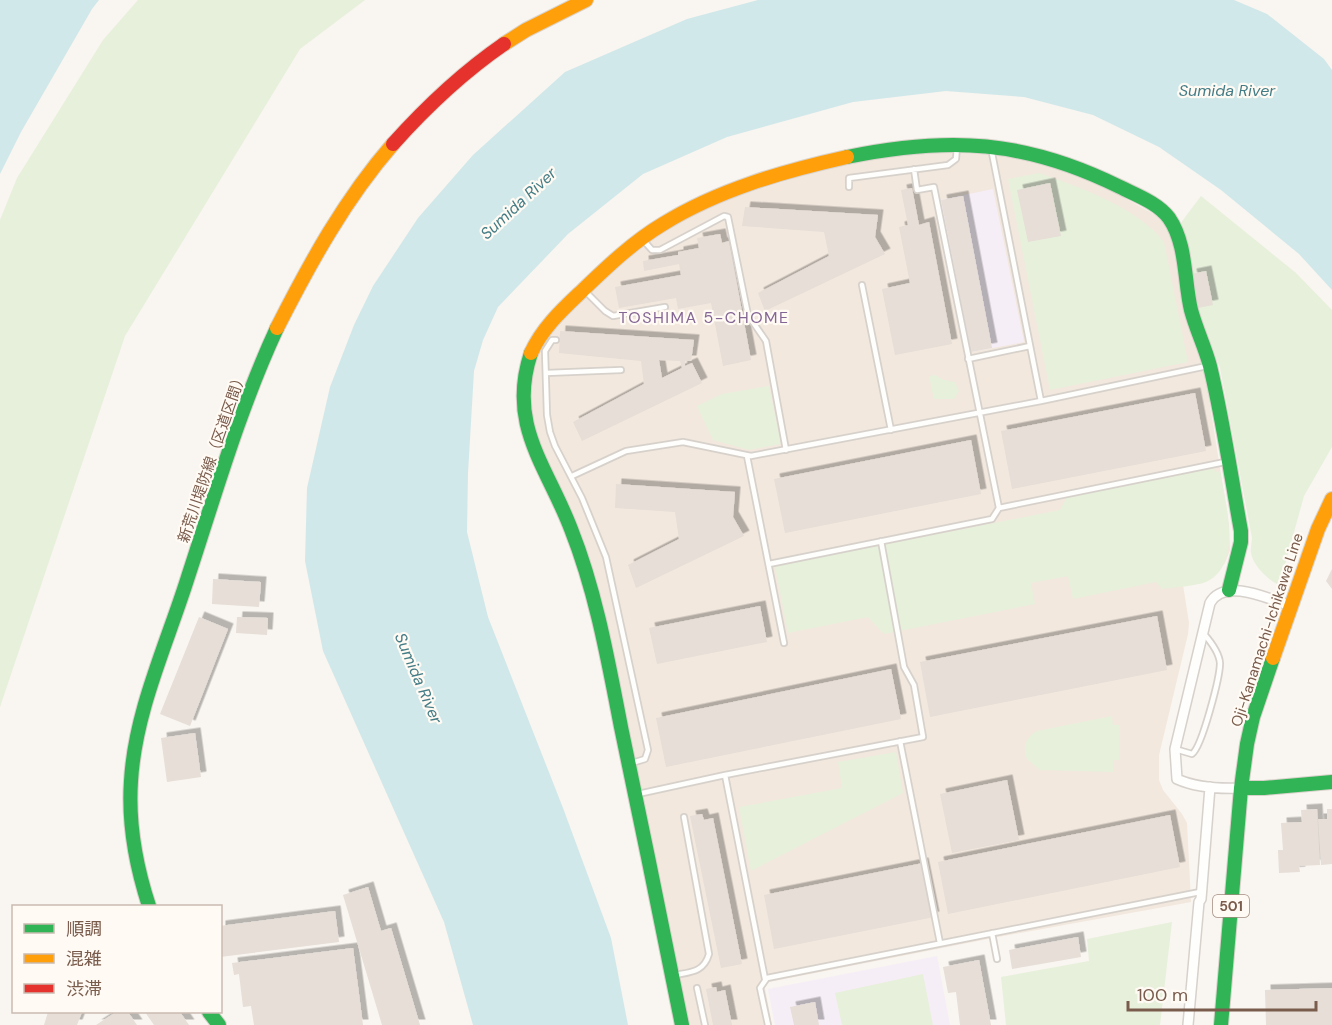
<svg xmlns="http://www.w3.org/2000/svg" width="1332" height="1025" font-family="'DM Sans','Noto Sans JP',sans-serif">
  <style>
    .residential { fill: #f2e8de }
    .education { fill: #f6eef6 }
    .green { fill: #e7f0db }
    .water { fill: #d0e8ea }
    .building { fill: #e6ded7; fill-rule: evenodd; filter: url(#shadow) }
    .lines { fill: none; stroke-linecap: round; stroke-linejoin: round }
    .lane-casing { stroke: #d7d1cb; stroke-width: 8 }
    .street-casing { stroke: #d7d1cb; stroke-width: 12 }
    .fast-casing { stroke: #d9d2cb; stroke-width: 16 }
    .slow-casing { stroke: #d9d2cb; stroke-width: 16 }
    .jam-casing { stroke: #d9d2cb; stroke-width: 16 }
    .lane { stroke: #fefefd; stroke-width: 4.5 }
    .street { stroke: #fefefd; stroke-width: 9 }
    .fast { stroke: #30b455; stroke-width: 14 }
    .slow { stroke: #ff9f0a; stroke-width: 14 }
    .jam { stroke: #e5322d; stroke-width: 14 }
    .labels { text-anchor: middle; stroke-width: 4.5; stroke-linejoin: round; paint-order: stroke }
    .shield { fill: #fffaf3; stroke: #a28b7f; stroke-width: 1.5 }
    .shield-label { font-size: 14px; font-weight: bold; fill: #7a5c4d }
    .street-label { font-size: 15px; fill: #7a5c4d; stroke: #fffaf3 }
    .water-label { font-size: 16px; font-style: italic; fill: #437c86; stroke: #fffaf3 }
    .neighbourhood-label { font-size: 16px; letter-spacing: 1.5px; fill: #846695; stroke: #fffaf3 }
  </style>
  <defs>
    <filter id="shadow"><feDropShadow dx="5.5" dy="-5.5" stdDeviation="0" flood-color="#0004"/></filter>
  </defs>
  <rect width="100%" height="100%" fill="#f9f5f0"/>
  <path class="residential" d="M937,151H983L1035,159L1063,168L1090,179L1159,217L1167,227L1173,241L1203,361L1229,525L1230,550L1225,563L1216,573L1183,585L1189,623L1188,634L1159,755V780L1163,790L1182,814L1187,823L1191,902L998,937L764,983L772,1025H687L598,594L590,564L577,527L535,437L531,415L530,387L535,357L550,331L594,287L662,231L718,202L837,165L907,153Z"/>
  <path class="education" d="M993,189L1024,342L971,352L940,200Z
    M937,956L950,1025H775L768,989Z"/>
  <path class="green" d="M138,0H365L300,49L125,336L0,707V220L17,178L103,40Z
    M1039,173C1080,187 1138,208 1164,242L1188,362L1050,390L1008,179Z
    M1201,196L1296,273L1332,310V447L1304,496L1281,579L1277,584C1266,578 1253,565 1251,553C1250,549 1252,542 1252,538L1220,368L1197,309L1180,224Z
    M935,375L944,380L955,382L959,391L954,399H934L929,376Z
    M769,386L781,444L749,450L713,440L697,406L722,394Z
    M1214,468L1215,472L1220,471C1225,501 1243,562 1208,581C1198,586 1174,587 1162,589L1156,582L1073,599L1068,576L1031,583L1035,604L884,634L868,617L788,633L775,566L1060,510L1067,497Z
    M1112,716L1113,725H1120L1119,760H1113V772L1040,770L1027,759C1022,747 1026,737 1037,731Z
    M896,752L903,793L751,871L739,807L842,788L838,762Z
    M1172,922L1160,1025H1006L1001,977L1089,961L1087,939Z
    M923,974L933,1025H842L835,993Z"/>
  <path class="water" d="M0,0H99L92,9L21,132L0,174Z
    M758,0H1234L1267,14L1324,59L1332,70V290L1299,254L1221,190L1159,147L1093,115L1024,97L946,91L853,102L727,137L643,174L568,234L498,307L483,340L474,371L468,473L467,532L488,617L563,808L611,938L628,1025H473L444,922L323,651L305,561L307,488L330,387L354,325L373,286L418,218L473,155L565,72L687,19Z"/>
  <path class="building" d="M1050,183L1061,236L1028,242L1017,190Z
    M912,188L919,225L929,222L952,344L895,355L882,289L910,283L899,227L908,225L901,190Z
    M963,196L992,348L971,352L941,200Z
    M745,207L878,215L875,237L885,254L765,311L758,293L829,256L824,232L742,226Z
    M720,234L722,243L729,241L751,360L723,366L711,303L678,309L676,298L619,308L615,287L681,275L679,264L644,271L643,261L678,255V252L699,248L697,238Z
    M1206,271L1213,305L1198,308L1191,274Z
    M560,331L694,340L691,361H685V366L692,363L702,383L582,441L573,422L644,384L641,361L559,353ZM659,360L680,361L682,368L662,378Z
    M1195,393L1206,451L1012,489L1001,431Z
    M971,440L981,494L785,533L774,479Z
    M616,484L735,492L733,517L744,536L636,588L628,565L679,539L675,512L615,508Z
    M1332,569V589L1326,581Z
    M213,579L261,582L259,607L212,604Z
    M760,606L767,642L657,664L649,628Z
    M1157,616L1167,670L930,717L920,662Z
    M199,617L228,629L190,726L160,714Z
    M237,617L268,618L267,635L236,633Z
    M891,669L901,719L666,767L656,718Z
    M195,733L201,777L167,782L161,738Z
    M1007,780L1019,840L952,853L940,794Z
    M1317,809L1320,865L1299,866L1300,872L1279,873L1278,850H1283L1281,823L1302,822L1301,810Z
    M1327,809H1332V864L1321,865L1318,819H1327Z
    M702,814L704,820L713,818L742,964L721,968L690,816Z
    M1170,815L1180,867L948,914L938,862Z
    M923,863L934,917L774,949L764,895Z
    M368,887L381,931L391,928L420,1025H382L343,895Z
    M335,911L339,942L220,957V926Z
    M1078,937L1081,957L1012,969L1009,950Z
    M353,948L363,1025H254L251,1006L243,1007L239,974L234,975L232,963Z
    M979,960L991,1025H960L956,992L948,993L943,967Z
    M716,987L717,992L725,990L732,1025H713L706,989Z
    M1332,988V1025H1266L1265,990Z
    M815,1002L819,1025H794L790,1007Z
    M48,1012H82L77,1025H44Z
    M116,1012H128L137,1025H96Z
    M145,1012H180L189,1025H154Z"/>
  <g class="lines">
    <defs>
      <path id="lane" d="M991,148L1041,401
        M914,169L917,190L934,187L999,508
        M849,187V178L948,165L956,159L957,147
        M644,241L652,250H660L724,216L728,217L748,315L766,341L786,450
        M862,285L891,430
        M585,291L605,311L613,316L665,307
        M556,340H552L545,351L547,415L550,432L555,446L582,498L606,557L648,750L645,759L632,763
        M968,359L1030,346
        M546,373L621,370
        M747,456L784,643
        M572,476L626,451L683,442L751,456L1041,401L1207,366
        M769,564L992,519L999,508L1225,462
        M900,741L940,943
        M1175,749L1192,754C1202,747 1220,677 1220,663C1219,652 1211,642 1204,634
        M725,775L923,737L914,685L904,667L881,541
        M638,794L725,775L765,979
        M992,933L997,959
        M675,975C691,972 704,972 709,954L684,817
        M697,988L705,1025
        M768,1025L760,988L767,978L1200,892"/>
      <path id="street" d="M1241,788C1219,789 1197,788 1177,779L1175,749L1210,603C1224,577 1269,599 1291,606
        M1188,1025L1199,902L1201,899L1210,787"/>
      <path id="fast" d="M847,157C949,136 1025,140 1120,187C1136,195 1158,203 1169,218C1187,244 1184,281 1191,310C1196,329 1205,347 1210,366C1223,420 1231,476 1241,531V542L1229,590
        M531,353C507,425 547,466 571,529C596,592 608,660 621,727C642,826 662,926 682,1025
        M1241,788H1264L1332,782
        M149,906C136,866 128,824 131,781C135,712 166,646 187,580C215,495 239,410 277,328
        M209,1012L219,1025
        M1221,1025L1241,788L1247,744L1253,717L1273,658"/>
      <path id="slow" d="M504,44L526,30L586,0
        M277,328C310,263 345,199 393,144
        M531,353C543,327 562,310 583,290C608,266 633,242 663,224C718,190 784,171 847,157
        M1273,658L1318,529L1332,499"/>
      <path id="jam" d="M393,144C427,106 462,73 504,44"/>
    </defs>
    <use href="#lane" class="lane-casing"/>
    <use href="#street" class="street-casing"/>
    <use href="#fast" class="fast-casing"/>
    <use href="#slow" class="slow-casing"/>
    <use href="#jam" class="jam-casing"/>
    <use href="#lane" class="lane"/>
    <use href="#street" class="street"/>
    <use href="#fast" class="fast"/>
    <use href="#slow" class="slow"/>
    <use href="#jam" class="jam"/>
  </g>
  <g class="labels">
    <rect class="shield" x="1213" y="895" width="36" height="22" rx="4.5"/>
    <g class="shield-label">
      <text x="1231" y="911">501</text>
    </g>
    <g class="street-label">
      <text transform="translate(212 457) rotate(-71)" y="5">新荒川堤防線（区道区間）</text>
      <text transform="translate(1267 630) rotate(-72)" y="5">Oji-Kanamachi-Ichikawa Line</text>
    </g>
    <g class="water-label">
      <text x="1227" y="96">Sumida River</text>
      <text transform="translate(518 203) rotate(-43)" y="6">Sumida River</text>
      <text transform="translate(419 678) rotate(67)" y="6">Sumida River</text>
    </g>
    <g class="neighbourhood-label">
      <text x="704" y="323">TOSHIMA 5-CHOME</text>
    </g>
  </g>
  <rect x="12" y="905" width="210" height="108" fill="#fffaf3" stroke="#cabbb1" stroke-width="1.5"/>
  <rect x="24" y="924" width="30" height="9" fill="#30b455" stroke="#cabbb1" stroke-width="1.5"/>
  <text x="66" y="935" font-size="18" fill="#7a5c4d">順調</text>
  <rect x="24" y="954" width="30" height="9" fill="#ff9f0a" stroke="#cabbb1" stroke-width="1.5"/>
  <text x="66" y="965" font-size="18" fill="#7a5c4d">混雑</text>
  <rect x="24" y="984" width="30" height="9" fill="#e5322d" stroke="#cabbb1" stroke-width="1.5"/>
  <text x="66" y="995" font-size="18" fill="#7a5c4d">渋滞</text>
  <path d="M1128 1001v9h188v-9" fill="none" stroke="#7a5c4d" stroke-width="3"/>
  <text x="1137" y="1001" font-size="18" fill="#7a5c4d" stroke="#fffaf3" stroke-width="4.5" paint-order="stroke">100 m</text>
</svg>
